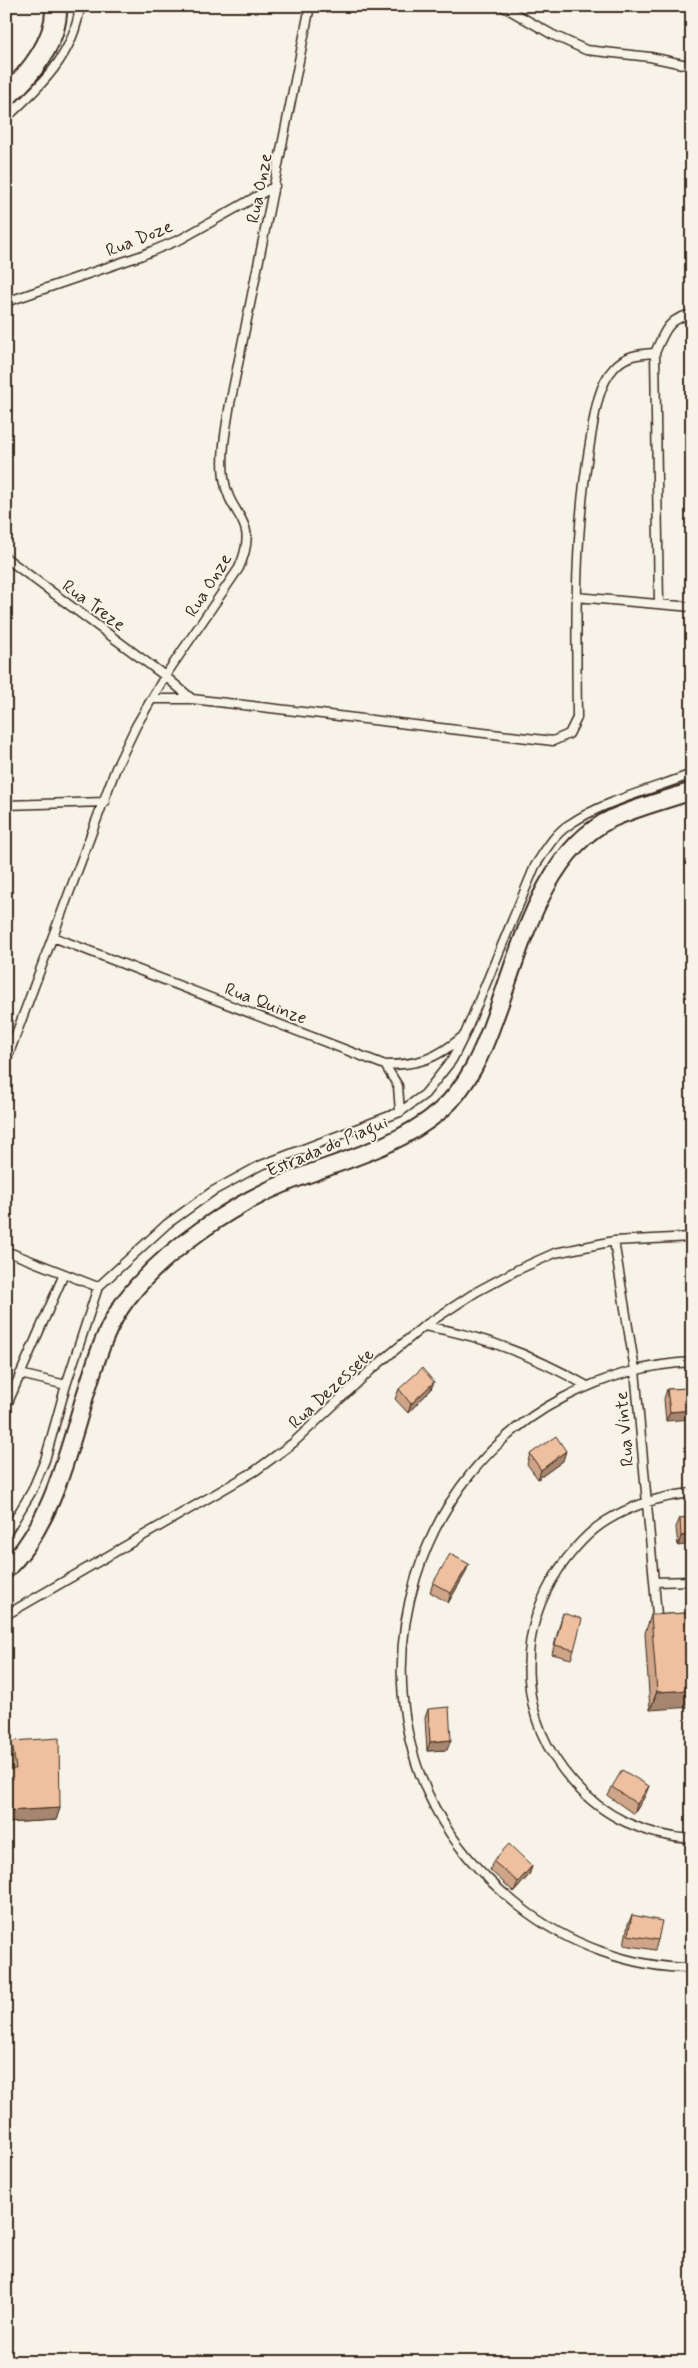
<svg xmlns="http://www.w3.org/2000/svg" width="698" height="2368" font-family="Mynerve,sans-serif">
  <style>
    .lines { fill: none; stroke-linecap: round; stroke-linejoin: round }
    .service-casing { stroke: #3b2a1e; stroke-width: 11 }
    .minor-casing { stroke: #3b2a1e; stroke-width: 20 }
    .tertiary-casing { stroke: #3b2a1e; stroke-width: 24 }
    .service { stroke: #f7f3e8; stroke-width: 8 }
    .minor { stroke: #f7f3e8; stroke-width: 16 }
    .tertiary { stroke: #f7f3e8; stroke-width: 20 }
    .wall { fill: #cea589; stroke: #3b2a1e }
    .shaded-wall { fill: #a7866f; stroke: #3b2a1e }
    .building { fill: #efc09f; stroke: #3b2a1e }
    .labels { text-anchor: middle; stroke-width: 4; stroke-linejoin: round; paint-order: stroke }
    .street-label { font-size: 18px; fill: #3b2a1e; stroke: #f7f3e8 }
  </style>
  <rect width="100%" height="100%" fill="#f7f3e8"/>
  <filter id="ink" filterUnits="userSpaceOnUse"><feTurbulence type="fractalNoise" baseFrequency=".02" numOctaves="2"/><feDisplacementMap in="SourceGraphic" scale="10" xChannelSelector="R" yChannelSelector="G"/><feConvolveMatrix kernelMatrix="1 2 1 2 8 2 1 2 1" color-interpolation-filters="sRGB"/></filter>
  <g filter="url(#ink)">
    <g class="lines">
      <defs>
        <path id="service" d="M502,6L553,35L586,50L650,57L692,66
          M6,118C41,86 74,55 80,6
          M6,302L140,256L181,239L275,186
          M6,558L165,676L192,699
          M576,597L692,607
          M659,604L655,353C663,334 669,316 692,315
          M152,699H192L553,741L569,734L577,718C576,626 574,534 590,443C594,419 597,386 614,368C625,355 639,354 655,353
          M6,805L105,802
          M53,937L385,1065C418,1065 436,1059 462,1037
          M6,1061L116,768L136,726L165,676L239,568C261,517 229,519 224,478C221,453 226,428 230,404L310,6
          M385,1065L398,1086L400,1112
          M614,1241L635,1370L657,1615
          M6,1251L98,1287
          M424,1326C481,1335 537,1357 587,1386
          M692,1362C647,1364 602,1378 563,1398C418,1473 359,1663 435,1808C455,1847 485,1879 519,1906C567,1944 631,1968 692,1968
          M20,1374L66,1385
          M6,1407L64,1274
          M692,1493C662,1496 632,1505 606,1521C588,1532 571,1552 559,1569C514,1637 519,1721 573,1782C603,1817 646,1836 692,1839
          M6,1534L32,1491L45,1460L66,1385L98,1287L167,1224L213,1191L259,1166L400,1112L425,1094L452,1060L465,1034L535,866C545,851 554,834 570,824C604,801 653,789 692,774
          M655,1582L692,1581
          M6,1615L255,1471L293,1443L371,1370L424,1326L476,1292L517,1270L555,1253L614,1241L692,1237"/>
        <path id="minor" d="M6,1570C56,1520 69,1444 90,1380C99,1351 108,1324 126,1300C164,1250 233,1204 290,1181C340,1161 398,1147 440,1111C468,1087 483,1051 495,1017C520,951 543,850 613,818C638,807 666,800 692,791"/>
        <path id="tertiary" d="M6,96C30,75 58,40 56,6"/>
      </defs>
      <use href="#service" class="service-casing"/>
      <use href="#minor" class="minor-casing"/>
      <use href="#tertiary" class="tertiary-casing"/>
      <use href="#service" class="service"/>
      <use href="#minor" class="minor"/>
      <use href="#tertiary" class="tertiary"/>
    </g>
    <path class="wall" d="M434,1382L430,1391L408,1413L395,1399L399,1389Z
      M692,1388L666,1421L664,1399L667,1389Z
      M530,1454L563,1461L538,1479L527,1464Z
      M692,1517L678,1546L676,1527L680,1518Z
      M465,1574L448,1603L430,1592L433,1583Z
      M563,1613L574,1650L571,1659L552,1654L560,1623Z
      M686,1613L650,1710L645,1633L651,1615Z
      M428,1709L447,1750L427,1751L425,1718Z
      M12,1741L60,1808L56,1820L6,1823V1769H9L7,1754Z
      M612,1787L645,1796L634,1814L608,1796Z
      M493,1861L532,1866L529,1875L514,1892L490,1870Z
      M632,1915L658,1940L655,1950L624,1945L628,1924Z"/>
    <path class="shaded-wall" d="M434,1382L430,1391L408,1413L411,1404Z
      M692,1410V1419L666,1421L670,1412Z
      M566,1451L563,1461L538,1479L541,1470Z
      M692,1535V1544L678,1546L681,1536Z
      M469,1564L465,1574L448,1603L451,1593Z
      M692,1690V1707L650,1710L657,1692Z
      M451,1740L447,1750L427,1751L430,1742Z
      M649,1786L645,1796L634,1814L637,1804Z
      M60,1808L56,1820L6,1823V1811Z
      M532,1866L529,1875L514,1892L518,1882Z"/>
    <path class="building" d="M422,1368L434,1382L411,1404L399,1389Z
      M692,1388V1410L670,1412L667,1389Z
      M556,1436L566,1451L541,1470L530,1454Z
      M692,1517V1535L681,1536L680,1518Z
      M450,1554L469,1564L451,1593L433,1583Z
      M563,1613L582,1619L574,1650L555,1645Z
      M686,1613L689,1630L692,1629V1690L657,1692L651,1615Z
      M449,1707L451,1740L430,1742L428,1709Z
      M59,1738L60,1808L6,1811V1769H16L12,1741Z
      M622,1770L649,1786L637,1804L612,1787Z
      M509,1844L532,1866L518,1882L493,1861Z
      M632,1915L662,1921L658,1940L628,1935Z"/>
  </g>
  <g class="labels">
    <g class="street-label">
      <text transform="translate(259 188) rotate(-79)" y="6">Rua Onze</text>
      <text transform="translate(139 238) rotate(-22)" y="6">Rua Doze</text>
      <text transform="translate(208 585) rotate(-58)" y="6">Rua Onze</text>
      <text transform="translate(94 605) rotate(36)" y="6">Rua Treze</text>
      <text transform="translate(266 1003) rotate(21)" y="6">Rua Quinze</text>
      <text transform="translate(327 1146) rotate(-23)" y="6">Estrada do Piagui</text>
      <text transform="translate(331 1388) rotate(-43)" y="6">Rua Dezessete</text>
      <text transform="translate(624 1429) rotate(-95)" y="6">Rua Vinte</text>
    </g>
  </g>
  <rect width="698" height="2368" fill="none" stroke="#f7f3e8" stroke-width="25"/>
  <rect x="12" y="12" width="673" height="2343" fill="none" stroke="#3b2a1e" stroke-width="2" filter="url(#ink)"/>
</svg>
